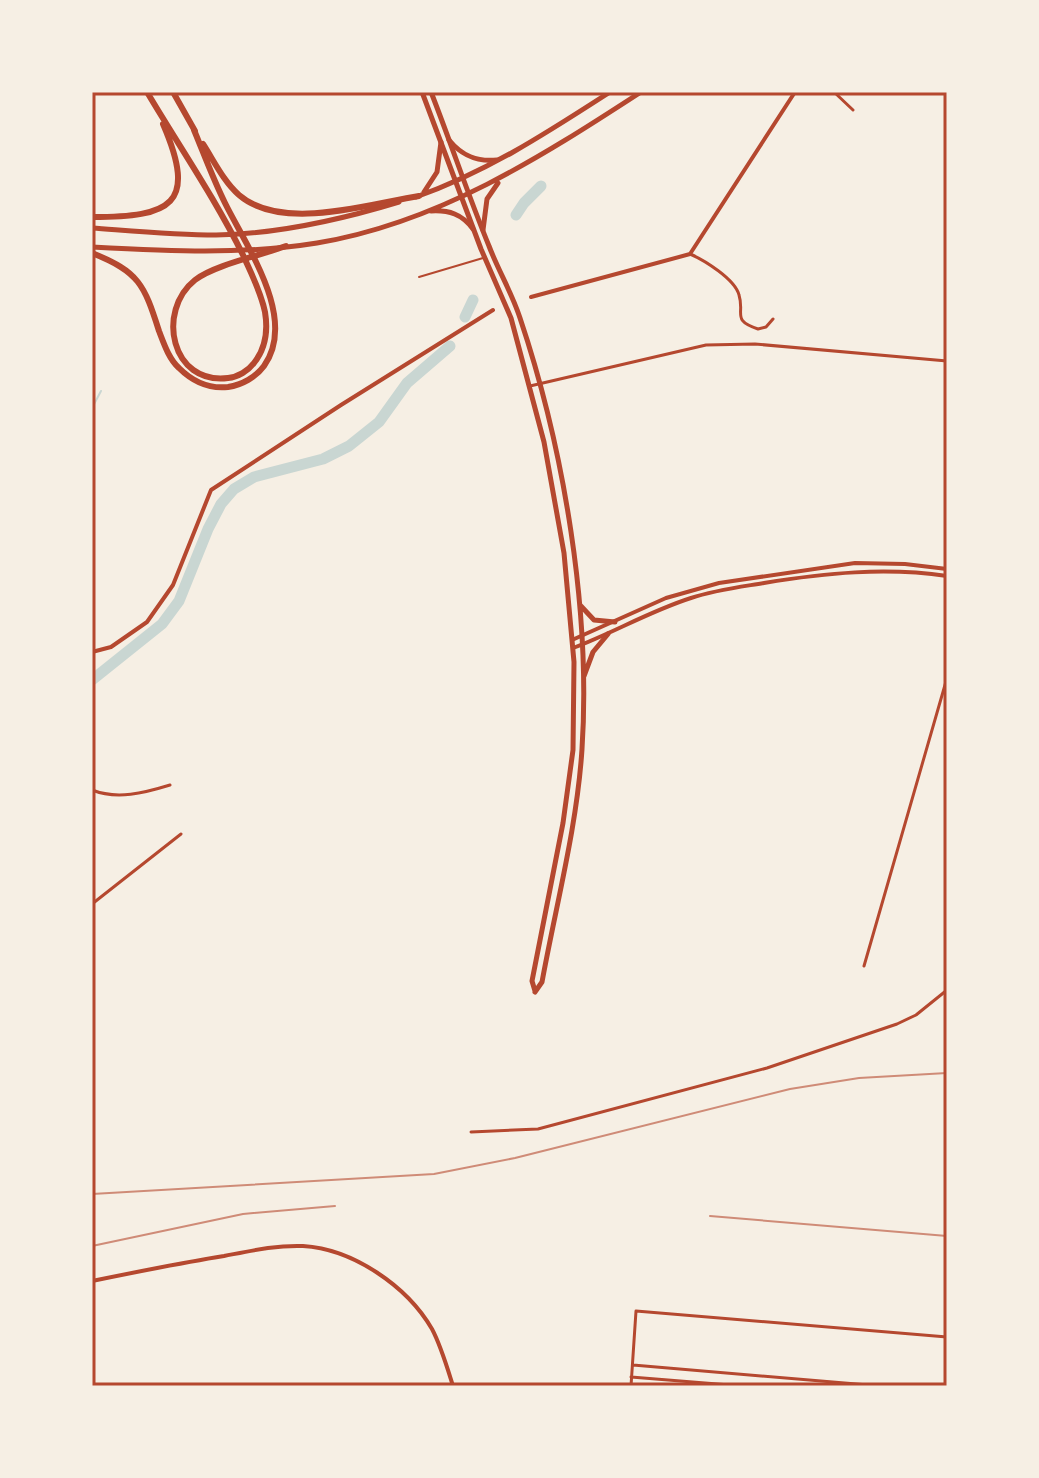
<svg xmlns="http://www.w3.org/2000/svg" width="1039" height="1478" font-family="Barlow,sans-serif">
  <style>
    .lines { fill: none; stroke-linecap: round; stroke-linejoin: round }
    .stream { stroke: #c9d6d2; stroke-width: 2 }
    .river { stroke: #c9d6d2; stroke-width: 11 }
    .service { stroke: #b5482f; stroke-width: 2 }
    .minor { stroke: #b5482f; stroke-width: 3 }
    .tertiary { stroke: #b5482f; stroke-width: 4 }
    .secondary { stroke: #b5482f; stroke-width: 5 }
    .primary { stroke: #b5482f; stroke-width: 5 }
    .motorway { stroke: #b5482f; stroke-width: 6 }
    .rail { stroke: #cf8b77; stroke-width: 2 }
    .neatline { fill: none; stroke: #b5482f; stroke-width: 3 }
  </style>
  <rect width="100%" height="100%" fill="#f6efe4"/>
  <g class="lines">
    <path class="stream" d="M92,408L101,391"/>
    <path class="river" d="M516,215L524,203L541,186
      M465,317L473,300
      M92,680L162,624L179,601L208,529L221,504L234,489L254,477L323,459L349,446L379,422L407,383L450,346"/>
    <path class="service" d="M419,277L483,258"/>
    <path class="minor" d="M834,92L853,110
      M690,254C704,260 735,279 739,295C745,314 731,320 758,329L766,327L773,319
      M530,386L706,345L755,344L947,361
      M92,790C117,800 144,793 170,785
      M92,904L181,834
      M864,966L947,678
      M471,1132L538,1129L767,1068L897,1024L916,1015L947,990
      M633,1365L880,1386
      M631,1377L742,1386
      M631,1386L636,1311L947,1337"/>
    <path class="tertiary" d="M531,297L690,254L795,92
      M572,640L666,598L719,583L855,563L905,564L947,569
      M573,648C613,633 650,611 691,598C715,590 740,587 764,583C825,573 885,567 947,576
      M92,652L111,647L147,622L173,585L211,490L341,405L493,310
      M92,1281C136,1272 180,1263 224,1256C250,1251 276,1245 303,1246C353,1249 407,1286 432,1329C441,1346 447,1367 453,1386"/>
    <path class="secondary" d="M422,92L481,249L511,318L544,442L564,553L574,662L573,750L563,823L532,981L535,991
      M431,92C451,143 468,195 489,246C498,270 512,293 520,318C564,449 591,611 582,749C577,827 556,905 542,982L535,992
      M580,605L594,620L615,622
      M584,676L593,652L608,634"/>
    <path class="primary" d="M449,140C462,156 477,162 497,160
      M424,192L437,172L441,142
      M416,197C487,172 548,132 610,92
      M431,211C449,210 462,214 473,229
      M92,228C133,231 175,235 216,235C279,234 340,220 399,202
      M483,230L487,199L498,183
      M92,247C167,251 243,255 317,243C438,223 541,157 641,92"/>
    <path class="motorway" d="M147,92C179,146 215,198 243,255C251,273 261,292 265,312C268,330 266,348 254,363C248,371 238,377 228,378C171,385 156,311 195,280C214,265 262,255 286,246
      M173,92L195,131
      M203,144C214,161 224,182 239,195C282,232 368,204 419,196
      M92,217C171,217 198,205 163,124
      M92,253C139,272 144,284 159,331C164,344 169,359 179,368C192,381 209,389 228,387C242,385 256,377 264,366C298,318 246,246 225,203C213,179 204,154 194,130"/>
    <path class="rail" d="M92,1194L434,1174L515,1158L790,1089L859,1078L947,1073
      M710,1216L947,1236
      M92,1246L243,1214L335,1206"/>
  </g>
  <rect width="1039" height="1478" fill="none" stroke="#f6efe4" stroke-width="188"/>
  <rect x="94" y="94" width="851" height="1290" class="neatline"/>
</svg>
